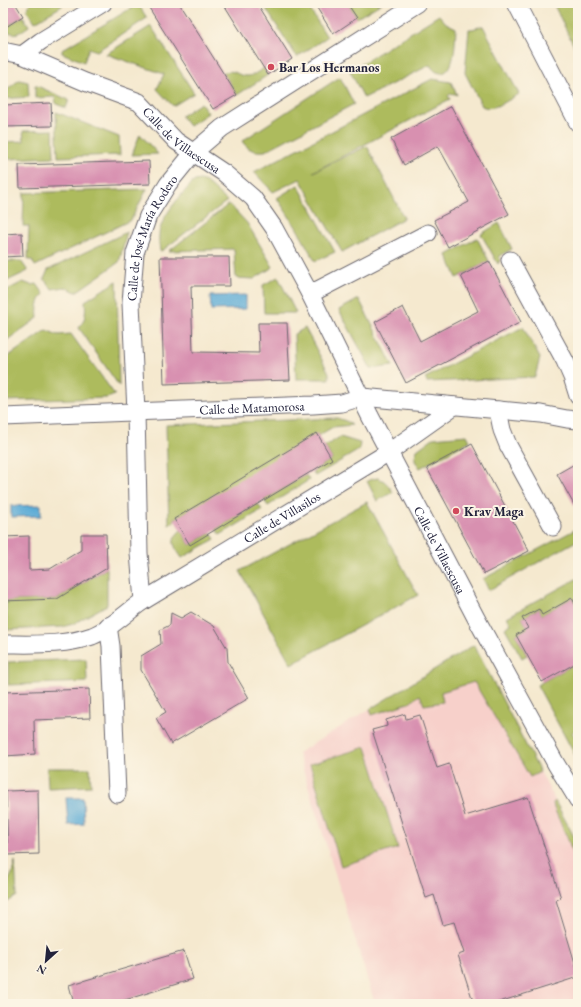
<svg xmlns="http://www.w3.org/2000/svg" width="581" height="1007" font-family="'EB Garamond',serif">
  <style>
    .built { fill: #f7d0ca }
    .green { fill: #adbb5d; stroke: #686e4c }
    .water { fill: #5cabd6; stroke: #3f6688 }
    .building { fill: #d890b0 }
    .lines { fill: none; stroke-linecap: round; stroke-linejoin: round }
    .minor-casing { stroke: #6c686f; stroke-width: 19 }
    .minor { stroke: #fff; stroke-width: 17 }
    .poi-dot { fill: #d1495b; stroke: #fcf5e5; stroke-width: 1.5 }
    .labels { text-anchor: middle; stroke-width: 4; stroke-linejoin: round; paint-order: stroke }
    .poi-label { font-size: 13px; font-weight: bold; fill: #22223b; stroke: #fcf5e5; text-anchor: start }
    .street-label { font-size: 13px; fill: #22223b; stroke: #fcf5e5 }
  </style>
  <rect width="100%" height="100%" fill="#fcf5e5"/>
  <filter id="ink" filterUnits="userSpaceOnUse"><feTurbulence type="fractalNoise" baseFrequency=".025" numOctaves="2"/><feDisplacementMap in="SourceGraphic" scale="8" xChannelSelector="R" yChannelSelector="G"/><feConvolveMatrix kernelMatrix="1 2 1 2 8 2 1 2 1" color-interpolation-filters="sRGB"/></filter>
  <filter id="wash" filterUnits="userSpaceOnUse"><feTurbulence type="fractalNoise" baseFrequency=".012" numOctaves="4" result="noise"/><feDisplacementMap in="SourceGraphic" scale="16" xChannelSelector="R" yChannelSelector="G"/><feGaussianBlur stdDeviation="0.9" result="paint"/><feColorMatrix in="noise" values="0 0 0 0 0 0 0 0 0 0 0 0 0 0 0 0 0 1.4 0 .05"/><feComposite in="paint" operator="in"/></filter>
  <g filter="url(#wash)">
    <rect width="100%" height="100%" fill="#f5e9cf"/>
    <path class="built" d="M474,645L578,844V1004H375L298,753Z"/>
    <path class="green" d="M30,3H62V6L35,22L27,10Z
      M275,3H306L327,37L297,57L266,9Z
      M347,3H382L357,18Z
      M553,3H578V54Z
      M138,4L147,18L97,51L89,48L84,62L62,53V51L63,49Z
      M439,15L446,23L456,28C455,39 456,71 442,73C435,73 433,69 430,65L364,98L350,71Z
      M23,16L29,26C17,34 18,36 3,30V29Z
      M151,26L194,93L173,106L157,89L164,74L106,54Z
      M483,26L519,94C508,100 493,112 482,106L465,73L469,29H472Z
      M264,68L268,75L237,95L223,73C237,68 235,76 247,76C253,76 259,71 264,68Z
      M340,77L354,104L265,151C254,152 248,150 242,141Z
      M432,79L451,82L457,95C453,93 451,93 448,96L450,99L313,172L367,146L404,218L342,252L300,179L273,192L254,172Z
      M19,80L28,82L29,97L3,99V93Z
      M35,85L69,100L66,108L56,104L55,97L35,98Z
      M201,103L208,113L189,126L181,116Z
      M56,112L119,137L120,155L58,157Z
      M53,130L54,157L7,159L6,142L24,141L23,131Z
      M140,134L158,154L132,155Z
      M200,180L206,182L227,201L163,250L160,251C159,244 158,236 160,229C165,212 180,197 191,184L195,181Z
      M298,185L335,252L315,261L296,227L277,198Z
      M147,189L131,220L35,266L32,260H28L29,226H23L24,193Z
      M229,204L247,223L273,267L254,279L236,278L234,249L169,251Z
      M499,223L512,249L499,256L500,260L498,264L481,234Z
      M127,232L119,262L76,292L65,287L52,289L44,279L48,270Z
      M477,238L489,261L457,278L447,255Z
      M3,261H21L28,271L3,283Z
      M278,277L296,313H264L263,285Z
      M117,281L119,386L79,328C86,319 86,312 85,301Z
      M23,282L31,285L37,284L44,294C38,301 37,309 38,318L3,343V292Z
      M359,299L393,366L371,369L339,310Z
      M523,327L540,358L535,377L427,382L425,378Z
      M305,328L329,373V379H296L294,334Z
      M46,330L58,335L71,334L115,395L107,398L3,401V360Z
      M337,418L346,421L352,425L333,427L174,519L175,521L169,525L166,425Z
      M467,435L470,441L420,468L415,461V456L417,450L433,438Z
      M340,437L360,443L359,450L315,476L313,471L332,459L325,446Z
      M306,475L309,480L268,506L264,500Z
      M378,478C386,481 388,485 393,492L377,501L367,481L372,479Z
      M367,502L418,595L291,664L240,571Z
      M258,504L262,510L220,535L216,529Z
      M578,528V540L489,590L483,579Z
      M181,530L190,545L211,533L215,539L182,558C174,546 169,541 181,530Z
      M107,568V605L73,624L62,627L7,630L6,601L57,599Z
      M578,578V602L575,603L572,598L542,615L539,609L522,618L528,628L516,635L527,655L522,658L505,628L511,624L507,617Z
      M474,645L540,772L530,777L474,682L441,692L443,702L424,705L420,695L408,703L372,715L370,709Z
      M86,659L87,682L8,685V662Z
      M578,662V727L572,733L578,739V756L576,757L537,685Z
      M366,747L398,848L341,866L310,764Z
      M47,768H90L91,786L48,788Z
      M555,801L578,844V871L569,842L554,808L553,803Z
      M15,861L17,896L3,905V890L12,874Z"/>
    <path class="water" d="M246,295V309L211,310L210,296Z
      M41,505V516L11,517V506Z
      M66,798H83L84,824L68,825Z"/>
    <g id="blocks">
      <path class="building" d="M3,3H15L23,16L3,29Z
        M146,3H179L237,95L213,109Z
        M223,3H257L292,59L268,75Z
        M314,3H347L357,18L333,34Z
        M51,103L52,126L3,127V105Z
        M451,106L509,214L448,247L434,220L469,202L438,146L404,165L391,139Z
        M149,161L150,184L20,188L19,165Z
        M22,233L23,256L3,257V234Z
        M160,257H229L230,286H191L193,352L259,353L258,323H287L290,380L164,384Z
        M489,261L521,322L406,383L375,322L403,307L420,341L478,311L461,276Z
        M317,433L332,459L190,545L174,519Z
        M472,444L529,551L484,574L427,468Z
        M578,462V512L557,474Z
        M81,534H106L107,568L57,599L3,601V537L29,536V570L50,569L81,550Z
        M572,598L578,609V662L542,682L516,635L528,628L522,618L539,609L542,615Z
        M191,612L214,626L227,648L228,662L249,698L171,744L156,718L166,712L141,670V656L161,644L160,630L170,625L171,613L181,618Z
        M89,689L90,718L34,720L35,754L5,756L3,692Z
        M405,714L406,719L420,715L437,768L449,764L465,816L528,797L561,898L556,900L578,973V977L493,1004H474L458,955L464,953L454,922L443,925L434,895L426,898L372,730L387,726L386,720Z
        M38,790L39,854L8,855L6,791Z
        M184,951L193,979L112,1004H74L69,985Z"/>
    </g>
  </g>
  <g filter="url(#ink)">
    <use href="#blocks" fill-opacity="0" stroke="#6c686f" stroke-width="1"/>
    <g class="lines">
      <defs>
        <g id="minor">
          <path d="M516,3L578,123"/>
          <path id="s1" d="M3,51L22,55L85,82L139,102L176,141L224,173L253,198L274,228L310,294L370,416L476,618L556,764L578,800"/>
          <path d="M22,55L41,41L103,3"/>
          <path d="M510,260L565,361L572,377L578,396"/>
          <path d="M310,294L428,233"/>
          <path d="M498,410L502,430L508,445L553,527"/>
          <path id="s2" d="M3,417L313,405L342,403L362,397L541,414L567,419L578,420"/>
          <path id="s3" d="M143,601L139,553L136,412L131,303L135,253L148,216L168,184L194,152L222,128L418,3"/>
          <path d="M108,626L111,646L117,794"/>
          <path id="s4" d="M3,644C33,644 64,646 92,636C110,629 127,612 143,601L389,452L454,406"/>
        </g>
      </defs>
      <use href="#minor" class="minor-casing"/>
      <use href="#minor" class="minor"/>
    </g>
  </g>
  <g class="poi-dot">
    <circle cx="271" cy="67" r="4"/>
    <circle cx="456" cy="511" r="4"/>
  </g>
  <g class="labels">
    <g class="poi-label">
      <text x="279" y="72">Bar Los Hermanos</text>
      <text x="464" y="516">Krav Maga</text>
    </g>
    <g class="street-label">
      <text dy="5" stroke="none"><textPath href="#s1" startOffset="203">Calle de Villaescusa</textPath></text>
      <text dy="5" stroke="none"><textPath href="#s3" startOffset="368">Calle de José María Rodero</textPath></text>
      <text dy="5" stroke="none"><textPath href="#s2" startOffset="249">Calle de Matamorosa</textPath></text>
      <text dy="5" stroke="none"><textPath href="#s4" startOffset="314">Calle de Villasilos</textPath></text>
      <text dy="5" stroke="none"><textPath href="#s1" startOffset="694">Calle de Villaescusa</textPath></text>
    </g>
  </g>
  <rect width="581" height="1007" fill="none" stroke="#fcf5e5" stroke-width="16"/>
  <g transform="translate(46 961) rotate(207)" stroke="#fcf5e5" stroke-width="3" paint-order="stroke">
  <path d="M0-3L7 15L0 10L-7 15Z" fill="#22223b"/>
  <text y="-6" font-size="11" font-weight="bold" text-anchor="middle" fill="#22223b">N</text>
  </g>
</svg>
